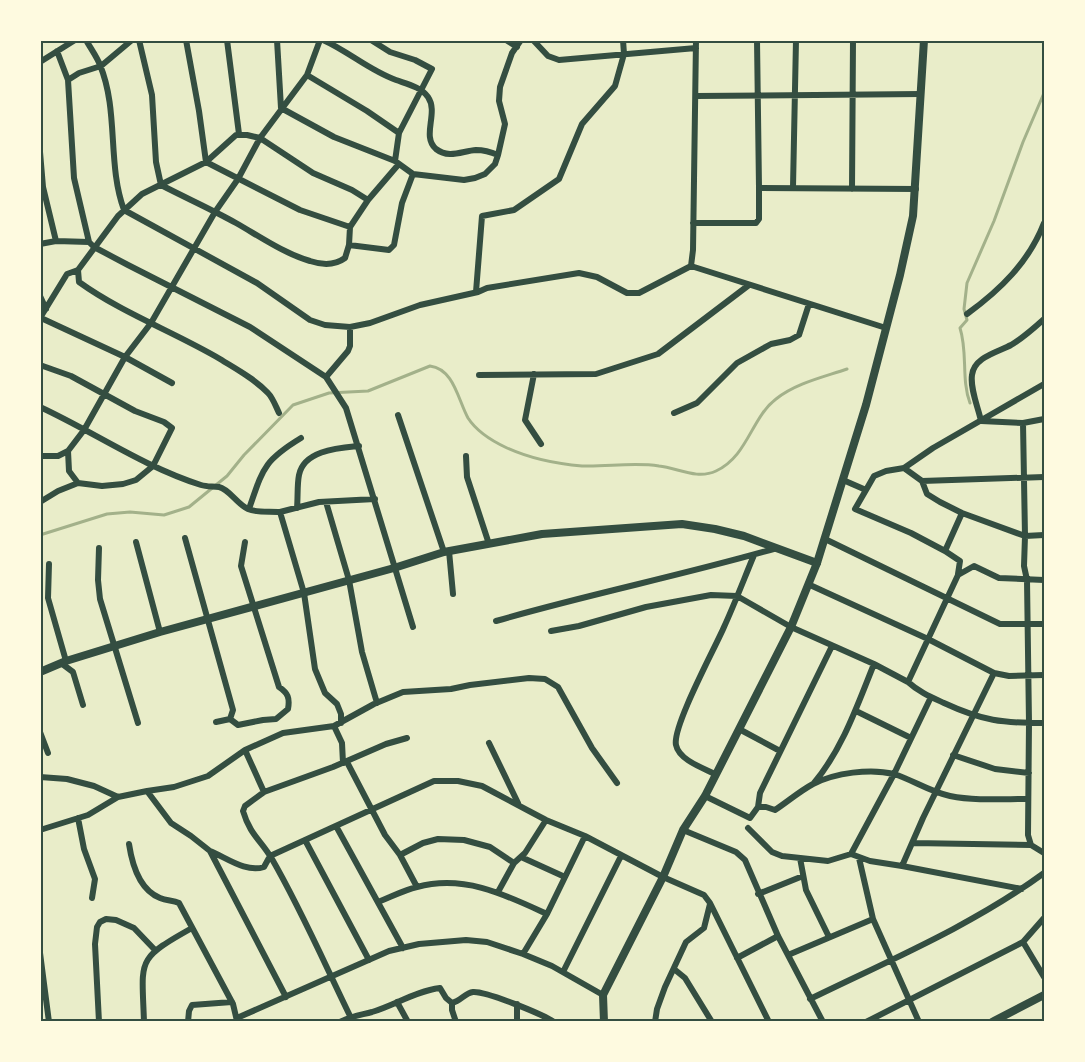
<svg xmlns="http://www.w3.org/2000/svg" width="1085" height="1062" font-family="Manrope,sans-serif">
  <style>
    .lines { fill: none; stroke-linecap: round; stroke-linejoin: round }
    .stream { stroke: #a3b18a; stroke-width: 3 }
    .minor { stroke: #344e41; stroke-width: 6 }
    .tertiary { stroke: #344e41; stroke-width: 8 }
    .secondary { stroke: #344e41; stroke-width: 8 }
    .neatline { fill: none; stroke: #344e41; stroke-width: 2 }
  </style>
  <rect width="100%" height="100%" fill="#e9edc9"/>
  <g class="lines">
    <path class="stream" d="M970,403C961,379 968,353 960,328L967,320L964,309L967,283L994,221L1023,142L1044,93
      M40,535L107,514L130,512L164,515L189,507L227,476L244,455L293,405L329,393L368,391L430,366C454,369 458,400 468,418C477,432 492,441 507,448C529,458 557,464 582,466C607,467 633,462 659,466C678,468 697,480 716,471C748,456 751,418 776,399C796,383 824,377 847,369"/>
    <path class="minor" d="M86,40C91,49 97,57 100,65C119,111 107,164 124,210L257,283L310,320L325,325L350,327L370,323L420,305L478,292L487,288L579,273L597,277L627,293H639L691,266
      M139,40L152,95L156,162L161,185C186,198 211,209 236,223C259,236 283,253 310,261C322,265 334,266 345,258L349,245L350,227L368,200L398,165
      M186,40L199,111L206,162L300,210L350,227
      M227,40L239,134
      M277,40L281,108L334,137L395,161L413,174L464,180L475,178L485,174L495,164L498,155L505,124L499,101L500,87L512,53L521,40
      M323,40C348,51 370,71 396,80C407,84 421,87 428,97C439,113 421,136 436,149C449,159 462,151 476,150C484,150 491,152 498,155
      M371,40L390,52L415,60L432,69L399,133
      M506,40L517,47
      M533,40L548,56L559,60L696,48
      M696,40L693,250L691,266L886,328
      M757,40L759,188L916,189
      M57,51L68,80
      M40,62L75,40
      M307,75L367,111L399,133L395,161
      M696,96L921,94
      M40,152L43,187L56,241
      M793,187L796,40
      M852,189L853,40
      M693,223H756L759,219V188
      M89,242L94,247L128,265L250,327L326,377L346,408L413,627
      M40,244L56,241L89,242L74,178L68,80L79,73L101,66L132,40
      M349,245L389,250L394,245L402,203L413,174
      M78,270L79,282C122,313 174,332 220,359C236,369 255,379 268,393C273,398 276,407 279,413
      M476,292L482,216L514,210L559,179L582,124L615,86L624,54L623,40
      M40,296L46,309
      M967,314C1000,290 1029,262 1044,223
      M40,318L67,274L78,270L118,216L142,194L206,162L236,135H247L260,138L313,173L352,190L368,200
      M41,318L125,357L172,383
      M1044,319C1034,328 1023,338 1011,345C998,352 974,357 972,375C970,389 978,407 981,421L1023,423L1044,419
      M40,365L71,376L135,411L164,422L172,428L153,466L136,480L123,484L102,486L78,483L58,491L40,502
      M534,374L525,420L541,444
      M479,375L596,374L658,354L749,285
      M326,377L348,351L350,346V327
      M40,407C94,432 144,467 201,485C207,487 213,486 219,487C229,489 237,504 248,509C257,513 270,511 280,512L304,593L315,669L325,693L337,704L341,714V723
      M674,413L697,403L737,363L771,344L790,340L799,335L809,304
      M398,415L444,552
      M68,451L69,471L78,483
      M40,456H58L68,451L84,430L125,357L151,323L215,212L238,179L260,138L307,75L320,40
      M466,456L467,477L489,544
      M904,468L922,481L927,494L940,502L962,513L1025,536L1023,423
      M843,480L866,490L874,476L886,471L904,468L933,448L1044,384
      M922,481L1044,477
      M866,490L855,509L911,533L945,551L960,561L958,574
      M326,502L349,580L362,652L377,703
      M297,508C298,497 297,485 299,475C304,450 339,448 359,446
      M249,509C263,469 263,461 301,438
      M280,512L319,502L375,499
      M1044,535L1025,536L1024,566L1027,580L1029,723L1028,835L1031,845L1044,853
      M185,538L233,710L230,719L216,722
      M825,539L1000,624H1044
      M136,542L160,632
      M99,548L98,580L100,599L138,723
      M449,551L453,594
      M945,551L962,513
      M49,564L48,598L66,661
      M1044,580L999,578L974,566L958,575L908,682C919,692 931,697 944,703C983,721 1002,723 1044,723
      M810,585L928,639L994,673L1009,676L1044,675
      M496,621C589,594 684,575 777,548
      M551,631L579,626L646,607L711,595L737,596L791,627L874,664L908,682
      M61,663L73,672L83,705
      M931,697L894,774L851,854L870,861L902,866L923,818L994,673
      M856,711L911,738
      M230,719L238,725L263,720L276,719L288,709C290,698 288,693 279,687L241,566L245,542
      M334,726L342,743L343,763
      M739,729L780,751
      M40,732L48,753
      M489,743L518,803
      M245,750L264,792
      M953,755L995,769L1029,773
      M347,762L385,835L400,855L417,887
      M715,774C703,768 679,760 676,745C672,727 715,648 724,627C735,603 744,579 754,555
      M40,777L67,779L94,786L118,797L147,791L171,823L191,836L210,851L286,997
      M814,783C843,748 857,706 874,664
      M147,791L174,787L208,776L245,750L283,733L334,726L374,704L403,692L451,689L470,685L529,678L545,679L558,687L592,748L617,783
      M705,796L750,818L758,807L760,793L832,646
      M758,807H766L775,810C787,802 800,791 813,784C835,773 870,768 894,774C913,780 930,792 950,796C975,801 1002,799 1028,799
      M78,818L84,849L95,879L92,898
      M336,826L403,948
      M748,828L772,852L782,856L828,861L851,854
      M40,830L88,815L118,797
      M683,830L736,852L745,860L778,936L823,1022
      M305,840L369,960
      M913,843L1031,845
      M129,844C132,864 140,890 160,898C167,901 173,900 179,903L233,1004L237,1021
      M210,851C227,858 246,873 264,867L270,856L434,781H458L482,786L546,820L585,836L663,877L704,895L710,903L769,1022
      M400,855L423,843L438,839L464,840L490,847L514,863L498,892
      M521,857L565,877
      M800,858L806,890L829,937
      M859,858L873,919L919,1022
      M514,863L525,853L546,820
      M902,866L1022,889
      M758,894L803,876
      M378,902C391,897 404,890 417,887C464,874 506,895 547,914
      M1023,942L1044,977
      M40,953L49,1022
      M523,954L547,914L585,836
      M788,955L873,919
      M737,958L778,936
      M674,969L685,978L712,1022
      M563,972L621,856
      M810,999C890,960 973,925 1044,873
      M397,1002L408,1022
      M452,1003V1010L456,1022
      M237,1018L389,951L419,944L466,940L487,942L523,954L552,966L603,995
      M99,1022L95,944L97,927L100,922L106,919L116,920L134,928L155,950
      M144,1022C142,959 135,960 192,928
      M188,1022L189,1011L192,1005L232,1002
      M340,1022C351,1016 361,1015 372,1012C395,1005 416,991 440,988L446,998L452,1003C461,1001 465,993 473,992C486,991 542,1014 554,1022
      M353,1022C326,967 302,911 272,859C261,840 250,835 243,811L245,806L264,792L333,767L386,744L407,738
      M517,1022V1004
      M655,1022L657,1009L665,987L686,942L704,928L710,904
      M866,1022L1023,942L1044,918"/>
    <path class="tertiary" d="M40,672L66,661L160,632L394,568L444,552L542,534L682,524L715,529L744,536L817,563
      M992,1022L1044,995"/>
    <path class="secondary" d="M604,1022L603,995L663,877L683,830L705,796L791,627L817,563L866,405L900,275L913,216L924,40"/>
  </g>
  <rect width="1085" height="1062" fill="none" stroke="#fefae0" stroke-width="84"/>
  <rect x="42" y="42" width="1001" height="978" class="neatline"/>
</svg>
